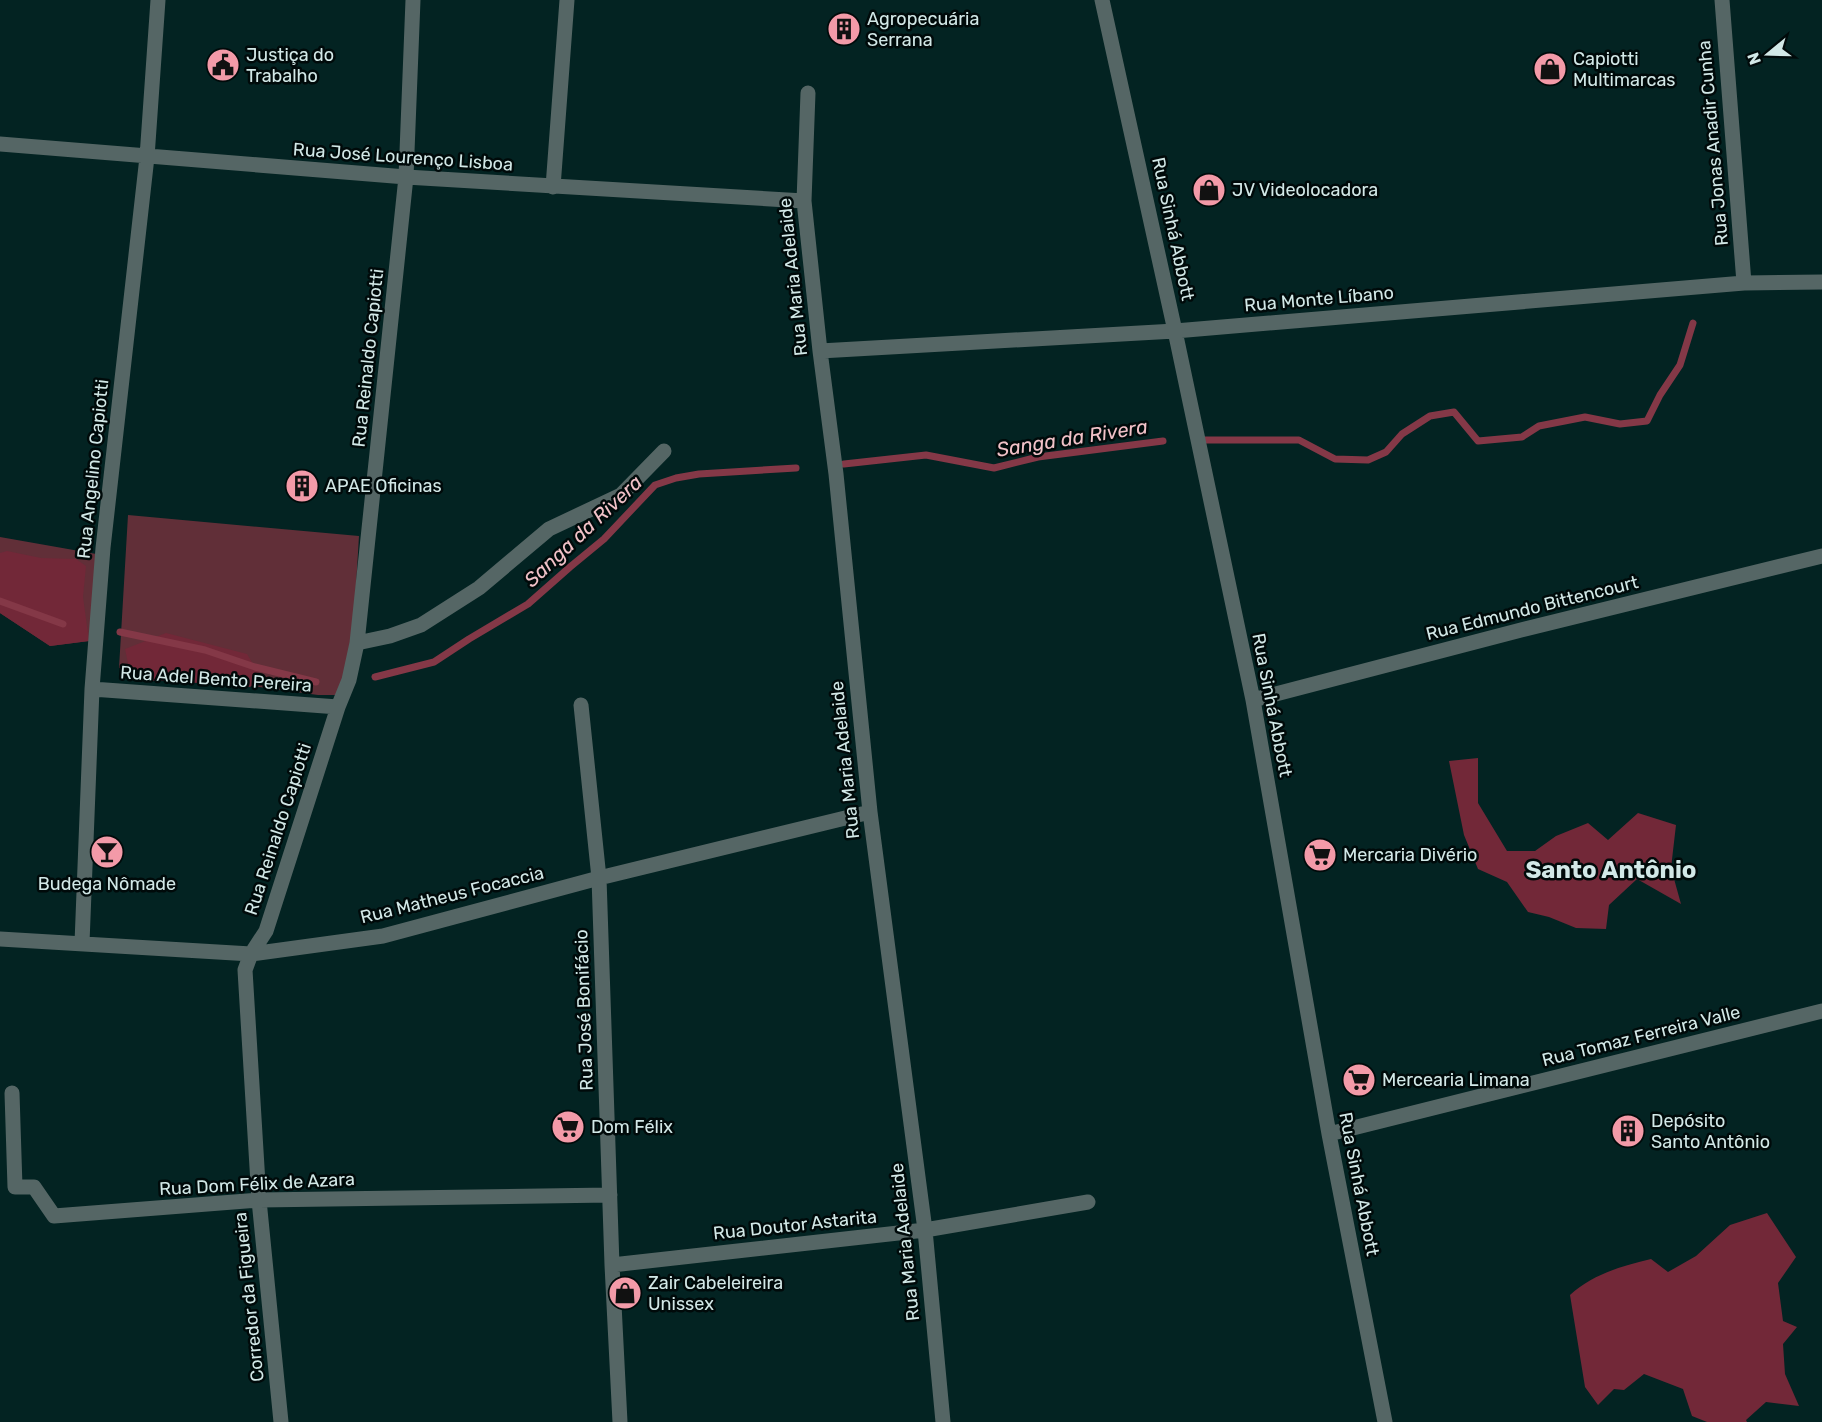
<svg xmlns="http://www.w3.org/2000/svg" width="1822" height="1422" font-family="Rubik,sans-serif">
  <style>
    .green { fill: #612f38 }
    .forest { fill: #722838 }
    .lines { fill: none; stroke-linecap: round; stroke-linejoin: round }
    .stream { stroke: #843847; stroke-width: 7 }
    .street { stroke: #556665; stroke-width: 15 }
    .labels { text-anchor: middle; stroke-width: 5; stroke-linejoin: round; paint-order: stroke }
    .poi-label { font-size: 18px; fill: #d2e8e7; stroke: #000a0a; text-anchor: start }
    .street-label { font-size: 18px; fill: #d2e8e7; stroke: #000a0a }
    .water-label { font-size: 20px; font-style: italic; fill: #f1c2c8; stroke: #000a0a }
    .district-label { font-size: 24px; font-weight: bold; fill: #d2e8e7; stroke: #000a0a }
  </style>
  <rect width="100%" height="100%" fill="#032322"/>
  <path class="green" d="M128,515L359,536L352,653L339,695H318L119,668Z
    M0,537L102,555L89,641L50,646L0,613Z"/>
  <path class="forest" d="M7,551L41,558L76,559L86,566L83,597L89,641L50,646L0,613V553Z
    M166,633L247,654L262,679L250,687L171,681H139L130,673L125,649Z
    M1478,758V803L1507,851H1535L1556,836L1588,823L1608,840L1638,813L1676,825L1671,868L1681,904L1637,879L1609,905L1606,929L1576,928L1549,917L1528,912L1507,882L1478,869L1464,835L1449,761Z
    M1767,1213L1796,1257L1778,1283L1783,1321L1797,1327L1783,1344L1785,1374L1799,1406L1766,1402L1746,1420L1747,1422H1707L1692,1416L1683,1389L1644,1374L1624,1390L1614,1389L1598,1405L1585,1387L1570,1295C1593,1274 1622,1266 1651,1259L1668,1272L1696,1256L1730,1225Z"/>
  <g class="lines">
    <path class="stream" d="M1203,440H1299L1335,459L1368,460L1386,452L1402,434L1430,416L1454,412L1478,441L1522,437L1539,426L1585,417L1620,424L1647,421L1660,395L1680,365L1693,323
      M844,464L926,455L994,468L1038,457L1163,441
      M0,601L63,624
      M120,632L205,650L255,667L316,682
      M375,677L434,662L469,639L528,604L570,567L604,539L655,485L676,478L699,474L796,468"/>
    <path class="street" d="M1102,0L1175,331L1253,700L1329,1134L1385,1422
      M1722,0L1744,283
      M808,93L804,201L820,351L836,474L870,812L925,1230L943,1422
      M0,144L406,177L804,201
      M553,187L567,0
      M820,351L1175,331L1744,283L1822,282
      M357,643L390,636L421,625L479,588L549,529L621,495L664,451
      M92,689L338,707
      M1253,700L1521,630L1822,556
      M581,705L599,878L612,1265L620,1422
      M0,939L251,954L383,936L599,878L870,812
      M82,943L92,689L103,548L147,157L158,0
      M12,1093L15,1187H34L54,1216L259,1200L610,1195
      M1329,1134L1822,1011
      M612,1265L925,1230L1088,1202
      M281,1422L259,1200L245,970L251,954L266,931L338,707L349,680L357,643L406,177L413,0"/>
  </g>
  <defs>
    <symbol id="building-disc" viewBox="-11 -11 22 22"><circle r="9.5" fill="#f39aa8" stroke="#000a0a"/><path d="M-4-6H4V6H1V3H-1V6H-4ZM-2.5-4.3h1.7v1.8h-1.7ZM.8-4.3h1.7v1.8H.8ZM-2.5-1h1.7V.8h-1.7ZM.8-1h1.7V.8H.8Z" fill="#111"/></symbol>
    <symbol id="civic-disc" viewBox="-11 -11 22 22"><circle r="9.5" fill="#f39aa8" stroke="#000a0a"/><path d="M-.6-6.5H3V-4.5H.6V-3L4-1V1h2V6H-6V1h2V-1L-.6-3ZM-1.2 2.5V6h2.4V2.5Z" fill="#111"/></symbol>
    <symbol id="shop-disc" viewBox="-11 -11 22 22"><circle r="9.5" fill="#f39aa8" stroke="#000a0a"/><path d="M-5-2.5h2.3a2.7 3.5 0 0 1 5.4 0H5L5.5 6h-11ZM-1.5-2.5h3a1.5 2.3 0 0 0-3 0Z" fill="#111"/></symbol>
    <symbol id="bar-disc" viewBox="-11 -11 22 22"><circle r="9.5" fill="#f39aa8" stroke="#000a0a"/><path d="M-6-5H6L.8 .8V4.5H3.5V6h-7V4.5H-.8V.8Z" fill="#111"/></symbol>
    <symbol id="supermarket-disc" viewBox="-11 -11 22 22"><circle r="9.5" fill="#f39aa8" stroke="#000a0a"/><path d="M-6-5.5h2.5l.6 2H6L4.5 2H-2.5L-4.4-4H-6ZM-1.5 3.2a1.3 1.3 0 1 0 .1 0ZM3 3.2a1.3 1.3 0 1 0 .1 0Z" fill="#111"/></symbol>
  </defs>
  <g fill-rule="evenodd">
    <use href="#building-disc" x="825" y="10" width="38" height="38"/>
    <use href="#civic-disc" x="204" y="46" width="38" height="38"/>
    <use href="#shop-disc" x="1531" y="50" width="38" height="38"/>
    <use href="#shop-disc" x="1190" y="171" width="38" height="38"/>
    <use href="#building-disc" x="283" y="467" width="38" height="38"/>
    <use href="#bar-disc" x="88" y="833" width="38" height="38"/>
    <use href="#supermarket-disc" x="1301" y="836" width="38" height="38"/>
    <use href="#supermarket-disc" x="1340" y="1061" width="38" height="38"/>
    <use href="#supermarket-disc" x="549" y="1108" width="38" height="38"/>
    <use href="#building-disc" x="1609" y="1112" width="38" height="38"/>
    <use href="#shop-disc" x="606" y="1274" width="38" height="38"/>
  </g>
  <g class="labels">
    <g class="poi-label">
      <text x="867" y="25">Agropecuária<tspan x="867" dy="21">Serrana</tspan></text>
      <text x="246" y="61">Justiça do<tspan x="246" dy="21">Trabalho</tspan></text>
      <text x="1573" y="65">Capiotti<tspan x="1573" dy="21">Multimarcas</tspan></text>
      <text x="1232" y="196">JV Videolocadora</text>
      <text x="325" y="492">APAE Oficinas</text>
      <text x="1343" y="861">Mercaria Divério</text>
      <text x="107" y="890" text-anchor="middle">Budega Nômade</text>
      <text x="1382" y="1086">Mercearia Limana</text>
      <text x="1651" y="1127">Depósito<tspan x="1651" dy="21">Santo Antônio</tspan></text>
      <text x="591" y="1133">Dom Félix</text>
      <text x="648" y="1289">Zair Cabeleireira<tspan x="648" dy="21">Unissex</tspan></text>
    </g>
    <g class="street-label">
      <text transform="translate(1713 143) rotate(-95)" y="6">Rua Jonas Anadir Cunha</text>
      <text transform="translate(403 157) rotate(4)" y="6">Rua José Lourenço Lisboa</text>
      <text transform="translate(1173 229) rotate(78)" y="6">Rua Sinhá Abbott</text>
      <text transform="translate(793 277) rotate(-96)" y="6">Rua Maria Adelaide</text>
      <text transform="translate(1319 299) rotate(-5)" y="6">Rua Monte Líbano</text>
      <text transform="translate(368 358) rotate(-84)" y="6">Rua Reinaldo Capiotti</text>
      <text transform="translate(93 469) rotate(-84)" y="6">Rua Angelino Capiotti</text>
      <text transform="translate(1532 608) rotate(-14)" y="6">Rua Edmundo Bittencourt</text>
      <text transform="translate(216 679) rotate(4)" y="6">Rua Adel Bento Pereira</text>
      <text transform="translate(1272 705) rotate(79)" y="6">Rua Sinhá Abbott</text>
      <text transform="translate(845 760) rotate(-96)" y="6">Rua Maria Adelaide</text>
      <text transform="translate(278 829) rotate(-72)" y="6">Rua Reinaldo Capiotti</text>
      <text transform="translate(452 895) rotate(-14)" y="6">Rua Matheus Focaccia</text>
      <text transform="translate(584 1010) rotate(-92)" y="6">Rua José Bonifácio</text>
      <text transform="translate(1641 1036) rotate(-14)" y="6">Rua Tomaz Ferreira Valle</text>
      <text transform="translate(257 1184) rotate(-3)" y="6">Rua Dom Félix de Azara</text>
      <text transform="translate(1359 1184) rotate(79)" y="6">Rua Sinhá Abbott</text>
      <text transform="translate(795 1225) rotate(-6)" y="6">Rua Doutor Astarita</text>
      <text transform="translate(905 1242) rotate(-96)" y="6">Rua Maria Adelaide</text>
      <text transform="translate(249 1297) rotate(-96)" y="6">Corredor da Figueira</text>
    </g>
    <g class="water-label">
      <text transform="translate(1072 438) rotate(-9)" y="7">Sanga da Rivera</text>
      <text transform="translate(583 531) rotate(-43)" y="7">Sanga da Rivera</text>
    </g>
    <g class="district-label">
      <text x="1611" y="878">Santo Antônio</text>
    </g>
  </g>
  <g transform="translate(1768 54) rotate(251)" stroke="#000a0a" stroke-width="4.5" paint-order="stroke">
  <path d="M0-4.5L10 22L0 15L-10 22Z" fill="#d2e8e7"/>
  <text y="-9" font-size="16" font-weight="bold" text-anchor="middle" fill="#d2e8e7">N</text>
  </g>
</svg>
